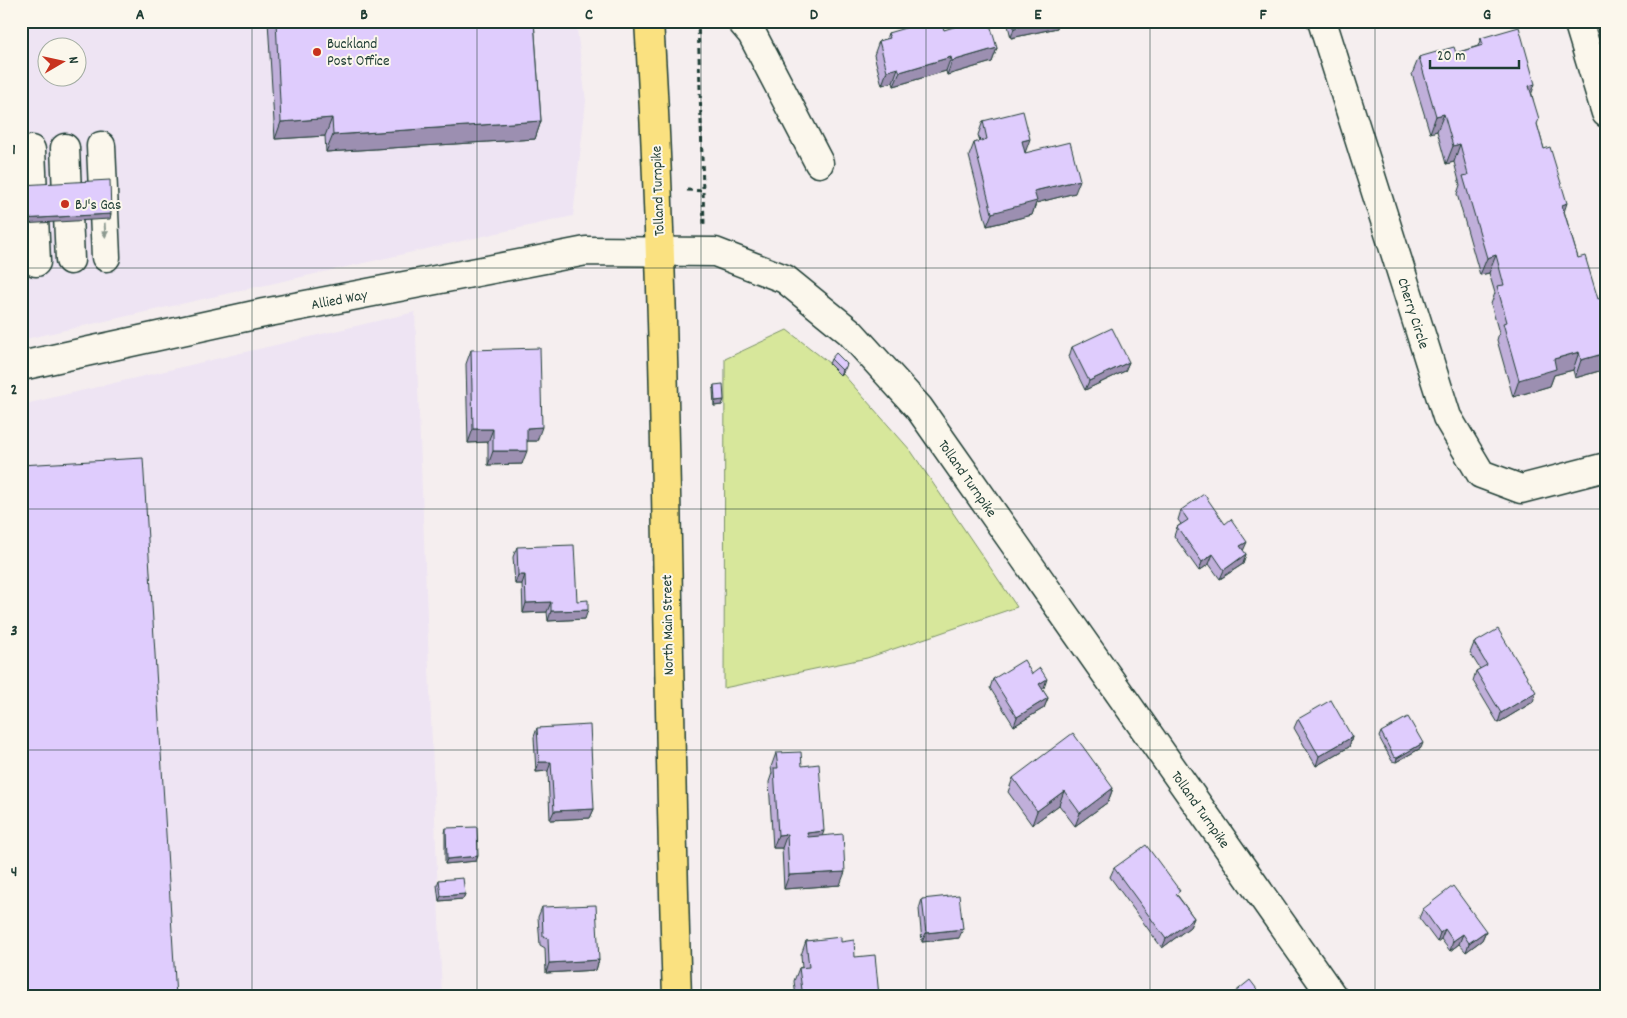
<svg xmlns="http://www.w3.org/2000/svg" width="1627" height="1018" font-family="Dekko,sans-serif">
  <style>
    .built { fill: #eee4f3; fill-rule: evenodd }
    .green { fill: #d7e79b; stroke: #7b9268 }
    .lines { fill: none; stroke-linecap: round; stroke-linejoin: round }
    .minor-casing { stroke: #1f3d34; stroke-width: 31 }
    .major-casing { stroke: #1f3d34; stroke-width: 31 }
    .path { stroke: #1f3d34; stroke-width: 3; stroke-dasharray: 5 4; stroke-linecap: butt }
    .minor { stroke: #fbf7ec; stroke-width: 28 }
    .major { stroke: #fae180; stroke-width: 28 }
    .wall { fill: #c0afda; stroke: #1f3d34 }
    .shaded-wall { fill: #9c8fb1; stroke: #1f3d34 }
    .building { fill: #dfccfd; stroke: #1f3d34 }
    .oneway { fill: #8d9a90 }
    .grid { fill: none; stroke: #1f3d34; stroke-width: 1; stroke-opacity: 0.55 }
    .poi-dot { fill: #c8321e; stroke: #fbf7ec; stroke-width: 2 }
    .labels { text-anchor: middle; stroke-width: 4; stroke-linejoin: round; paint-order: stroke }
    .poi-label { font-size: 15px; fill: #1f3d34; stroke: #fbf7ec; text-anchor: start }
    .street-label { font-size: 15px; fill: #1f3d34; stroke: #fbf7ec }
    .neatline { fill: none; stroke: #1f3d34; stroke-width: 2 }
    .grid-label { font-size: 16px; text-anchor: middle; font-weight: bold; fill: #1f3d34 }
  </style>
  <rect width="100%" height="100%" fill="#f5eeef"/>
  <filter id="ink" filterUnits="userSpaceOnUse"><feTurbulence type="fractalNoise" baseFrequency=".02" numOctaves="2"/><feDisplacementMap in="SourceGraphic" scale="10" xChannelSelector="R" yChannelSelector="G"/><feConvolveMatrix kernelMatrix="1 2 1 2 8 2 1 2 1" color-interpolation-filters="sRGB"/></filter>
  <g filter="url(#ink)">
    <path class="built" d="M21,21H576L586,101L573,216L21,340ZM48,48H78V78H48Z
      M415,312L442,997H21V405Z"/>
    <path class="green" d="M787,330L843,374L911,451L1017,607L867,658L724,688L725,359Z"/>
    <g class="lines">
      <defs>
        <path id="minor" d="M741,21L752,34L819,163
          M1322,21L1447,417L1481,474L1521,489L1606,467
          M1578,21L1606,113
          M101,146L106,257
          M65,148L70,260
          M31,150L36,262
          M21,366L264,313L586,251L715,252L785,279L850,332L919,408L1333,997"/>
        <path id="major" d="M649,21C669,346 666,672 677,997"/>
      </defs>
      <use href="#minor" class="minor-casing"/>
      <use href="#major" class="major-casing"/>
      <path class="path" d="M698,21L704,224
        M687,190L704,191"/>
      <use href="#minor" class="minor"/>
      <use href="#major" class="major"/>
    </g>
    <path class="wall" d="M268,21H534L541,121L535,139L326,152L325,136L275,139Z
      M1007,21H1059L1057,28L1011,38Z
      M944,30L997,48L992,62L947,75L946,71L894,86L893,82L882,85L874,55L879,41L886,39L888,33Z
      M1481,38L1532,94L1537,124L1544,149L1564,211L1578,258L1598,299L1606,298V369L1575,378L1573,370L1554,375L1550,386L1513,397L1497,340L1499,333L1491,304L1495,293L1489,273L1480,275L1457,194L1460,185L1454,162L1446,164L1437,131L1430,133L1412,74L1419,57L1456,53L1478,46Z
      M983,121L1025,153L1075,193L1036,203L1032,215L987,226L969,156L974,143L980,141L978,135Z
      M1072,347L1129,362L1125,371L1085,390L1069,357Z
      M471,350L537,441H527L522,464L488,465V442L468,443L466,364Z
      M831,359L845,369L840,375L829,364Z
      M714,385L722,405L714,406L713,390Z
      M1181,510L1243,551L1246,554L1243,564L1220,579L1209,564L1199,571L1174,536L1177,527L1181,524L1178,520Z
      M517,547L577,601L585,619L548,621L547,612L523,613L522,584H515L513,557Z
      M1474,643L1533,702L1498,723L1473,681L1476,671L1480,669L1470,653Z
      M1032,674L1044,688L1042,689L1048,698L1044,708L1014,726L990,688L993,679Z
      M1298,719L1352,737L1349,747L1316,766L1294,728Z
      M537,728L594,809L590,818L550,820L548,771L536,772L534,737Z
      M1381,732L1421,748L1396,762L1392,761L1379,737Z
      M776,753L802,766L822,836L840,885L784,889L782,848H773L769,782L772,773L771,767Z
      M1013,778L1113,788L1108,802L1075,826L1059,805L1032,825L1008,792Z
      M446,828L476,861L445,864V833Z
      M1114,868L1178,896L1194,918L1190,927L1162,948L1110,877Z
      M439,880L465,894L463,899L439,901L437,885Z
      M922,899L959,938L922,942L919,909Z
      M542,907L599,960L596,970L546,973L545,948L540,945L538,917Z
      M1423,909L1486,931L1482,940L1466,952L1459,944L1450,951L1441,939L1437,942L1419,918Z
      M806,941L841,942L855,957L879,997H796L794,981L799,968L802,967L801,955Z"/>
    <path class="shaded-wall" d="M1046,21H1059L1057,28L1011,38L1014,28Z
      M997,48L992,62L947,75L952,61Z
      M951,57L946,71L894,86L900,72Z
      M898,68L893,82L882,85L887,71Z
      M1535,84L1529,101V86Z
      M1444,114L1437,131L1430,133L1436,116Z
      M332,118L325,136L275,139L281,122Z
      M541,121L535,139L326,152L333,135Z
      M1030,139L1025,153L1017,155L1022,141Z
      M1460,144L1454,162L1446,164L1453,146Z
      M1080,180L1075,193L1036,203L1032,215L987,226L992,213L1034,191Z
      M1567,203L1561,221L1562,205Z
      M111,214L110,219L21,224V219Z
      M1496,255L1489,273L1480,275L1487,258Z
      M1579,352L1573,370L1554,375L1550,386L1513,397L1519,380L1554,359Z
      M1606,353V369L1575,378L1581,360Z
      M1129,362L1125,371L1085,390L1089,381Z
      M847,364L845,369L840,375L842,370Z
      M724,400L722,405L714,406L715,401Z
      M542,427L537,441H522L527,428Z
      M473,429H493L488,442L468,443Z
      M493,451H527L522,464L488,465Z
      M1247,542L1243,551L1240,546Z
      M1213,554L1209,564L1199,571L1202,562Z
      M1246,554L1243,564L1220,579L1224,570Z
      M518,575H525L522,584H515Z
      M551,602L547,612L523,613L526,603Z
      M588,610L585,619L548,621L551,611Z
      M1047,679L1044,688L1035,694L1039,684Z
      M1536,692L1533,702L1498,723L1501,713Z
      M1048,698L1044,708L1014,726L1017,717Z
      M1352,737L1349,747L1316,766L1319,756Z
      M1423,743L1421,748L1396,762L1397,758Z
      M539,762H551L548,771L536,772Z
      M1113,788L1108,802L1075,826L1080,813Z
      M1064,791L1059,805L1032,825L1037,811Z
      M594,809L590,818L550,820L554,811Z
      M824,831L819,845L802,846L807,833Z
      M787,834L782,848H773L778,835Z
      M478,856L476,861L445,864L447,859Z
      M845,872L840,885L784,889L789,875Z
      M465,894L463,899L439,901L441,896Z
      M1194,918L1190,927L1162,948L1166,939Z
      M963,929L959,938L922,942L926,933Z
      M1445,929L1441,939L1437,942L1440,933Z
      M1486,931L1482,940L1466,952L1469,943Z
      M1463,934L1459,944L1450,951L1453,941Z
      M599,960L596,970L546,973L549,963Z"/>
    <path class="building" d="M276,21H534L541,121L333,135L332,118L281,122Z
      M929,21H941L944,30L973,21H989L997,48L952,61L951,57L900,72L898,68L887,71L879,41L890,38L888,33Z
      M1013,21H1046L1014,28Z
      M1519,27L1535,84L1529,86L1539,119L1537,124L1544,149L1550,147L1567,203L1562,205L1578,258L1585,256L1598,299L1605,297L1606,298V353L1581,360L1579,352L1554,359L1556,369L1519,380L1503,323L1507,322L1497,286L1504,285L1496,255L1487,258L1463,176L1468,175L1460,144L1453,146L1444,114L1436,116L1419,57L1454,47L1456,53L1483,45L1481,38Z
      M1023,111L1030,139L1022,141L1025,153L1070,142L1080,180L1034,191L1037,201L992,213L974,143L987,139L983,121Z
      M110,180L111,214L21,219V185Z
      M1112,328L1129,362L1089,381L1072,347Z
      M540,348L542,427L527,428V451H493V429H473L471,350Z
      M836,353L847,364L842,370L831,359Z
      M723,384L724,400L715,401L714,385Z
      M143,458L176,997H21V465Z
      M1204,494L1225,524L1231,519L1247,542L1240,546L1246,554L1224,570L1213,554L1202,562L1177,527L1188,520L1181,510Z
      M574,545L577,601L588,600V610L551,611V602L526,603L525,575H518L517,547Z
      M1498,629L1536,692L1501,713L1476,671L1487,665L1474,643Z
      M1024,660L1032,674L1040,668L1047,679L1039,684L1048,698L1017,717L993,679Z
      M1331,700L1352,737L1319,756L1298,719Z
      M1408,717L1423,743L1397,758L1394,757L1381,732Z
      M590,725L594,809L554,811L551,762H539L537,728Z
      M1073,733L1113,788L1080,813L1064,791L1037,811L1013,778Z
      M801,752L802,766L819,764L824,831L807,833L808,837L843,834L845,872L789,875L787,834L778,835L774,768H778L776,753Z
      M477,827L478,856L447,859L446,828Z
      M1146,845L1180,891L1176,894L1194,918L1166,939L1114,868Z
      M463,878L465,894L441,896L439,880Z
      M1453,886L1486,931L1469,943L1463,934L1453,941L1445,929L1440,933L1423,909Z
      M959,895L963,929L926,933L922,899Z
      M596,905L599,960L549,963L548,938L543,936L542,907Z
      M841,937V942L854,940L855,957L875,955L879,996L872,997H803L799,968L809,967L806,941Z
      M1250,980L1263,997H1229Z"/>
    <defs><path id="oneway-solid" d="M-6-.8H1V-3.2L6.5 0L1 3.2V.8H-6Z" transform="scale(1.25)"/></defs>
    <use class="oneway" href="#oneway-solid" transform="translate(105 230) rotate(87)"/>
  </g>
  <path class="grid" d="M252,21V997M477,21V997M701,21V997M926,21V997M1150,21V997M1375,21V997M21,268H1606M21,509H1606M21,750H1606"/>
  <g class="poi-dot">
    <circle cx="317" cy="52" r="5"/>
    <circle cx="65" cy="204" r="5"/>
  </g>
  <g class="labels">
    <g class="poi-label">
      <text x="327" y="48">Buckland<tspan x="327" dy="17">Post Office</tspan></text>
      <text x="75" y="209">BJ's Gas</text>
    </g>
    <g class="street-label">
      <text transform="translate(657 191) rotate(-92)" y="5">Tolland Turnpike</text>
      <text transform="translate(339 299) rotate(-11)" y="5">Allied Way</text>
      <text transform="translate(1414 313) rotate(72)" y="5">Cherry Circle</text>
      <text transform="translate(968 478) rotate(55)" y="5">Tolland Turnpike</text>
      <text transform="translate(667 625) rotate(-91)" y="5">North Main Street</text>
      <text transform="translate(1201 809) rotate(55)" y="5">Tolland Turnpike</text>
    </g>
  </g>
  <rect width="1627" height="1018" fill="none" stroke="#fbf7ec" stroke-width="55"/>
  <g transform="translate(62 62) rotate(81)"><circle r="24" fill="#fbf7ec" stroke="#a3ada2"/>
  <path d="M0-4L9 19L0 12L-9 19Z" fill="#c8321e"/>
  <text y="-8" font-size="14" font-weight="bold" text-anchor="middle" fill="#1f3d34">N</text>
  </g>
  <path d="M1430 60v8h89v-8" fill="none" stroke="#1f3d34" stroke-width="2.5"/>
  <text x="1437" y="60" font-size="15" fill="#1f3d34" stroke="#fbf7ec" stroke-width="4" paint-order="stroke">20 m</text>
  <rect x="28" y="28" width="1572" height="962" class="neatline"/>
  <g class="grid-label">
    <text x="140" y="19">A</text>
    <text x="364" y="19">B</text>
    <text x="589" y="19">C</text>
    <text x="814" y="19">D</text>
    <text x="1038" y="19">E</text>
    <text x="1263" y="19">F</text>
    <text x="1487" y="19">G</text>
    <text x="14" y="154">1</text>
    <text x="14" y="394">2</text>
    <text x="14" y="635">3</text>
    <text x="14" y="876">4</text>
  </g>
</svg>
